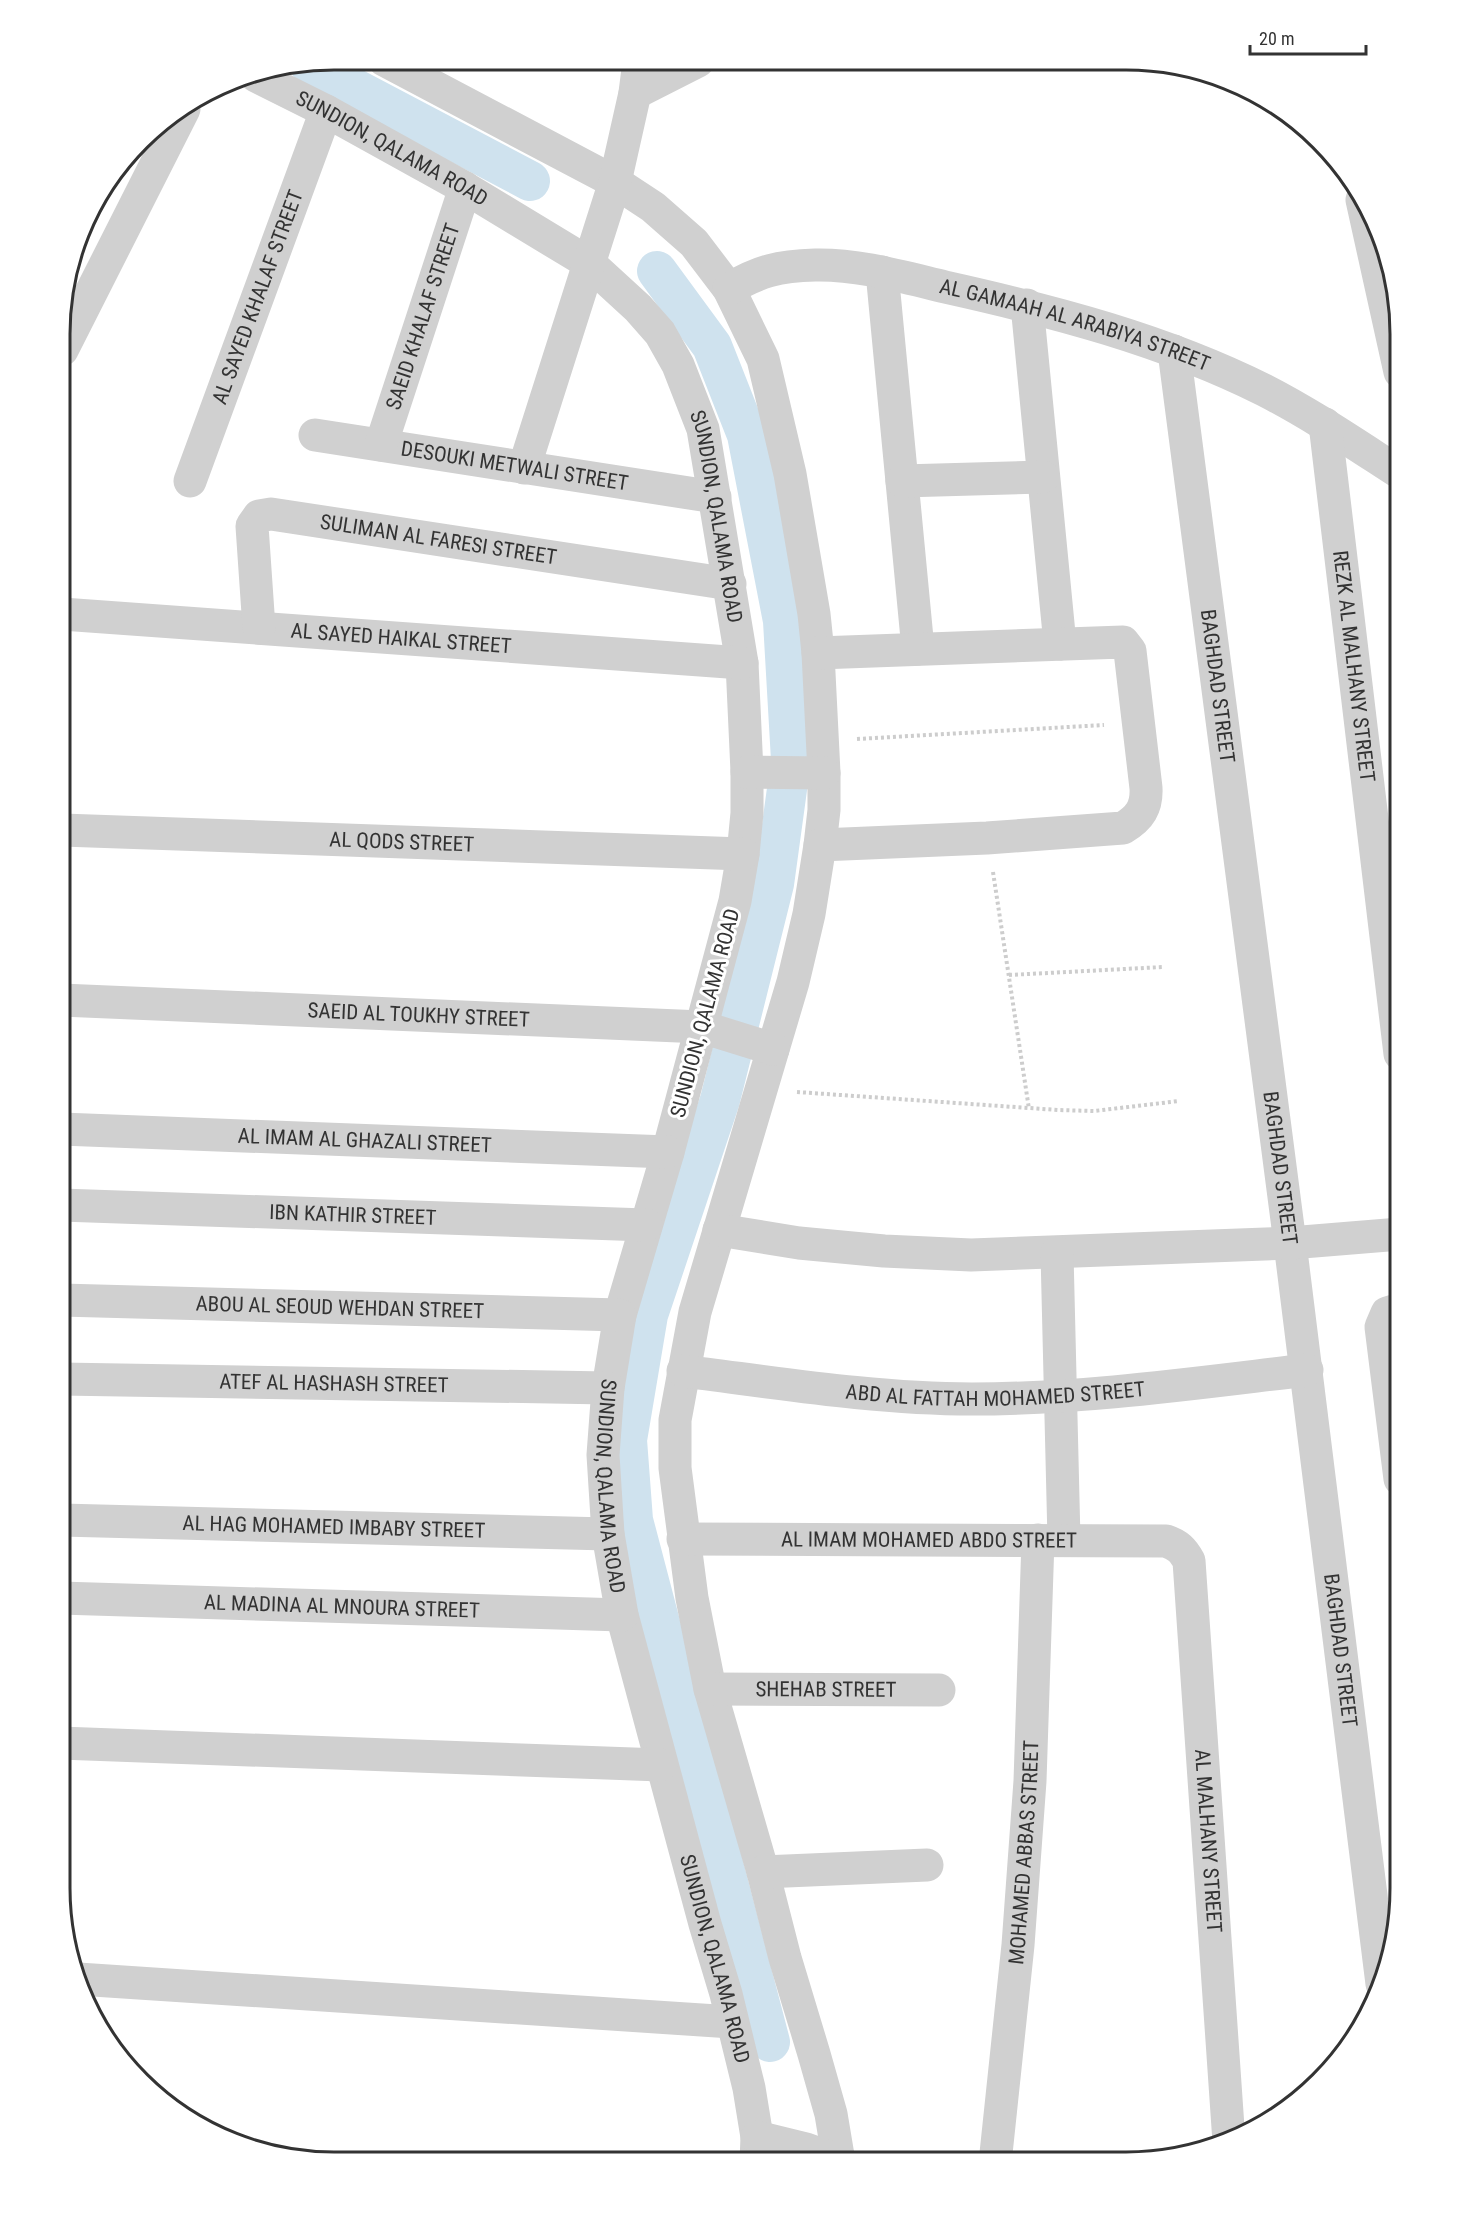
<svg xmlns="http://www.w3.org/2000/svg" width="1460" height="2223" font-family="'Roboto Condensed',sans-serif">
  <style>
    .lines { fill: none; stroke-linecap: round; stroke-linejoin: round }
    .canal { stroke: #cfe2ee; stroke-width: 40 }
    .path { stroke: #cdcdcd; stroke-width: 4; stroke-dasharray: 3 3; stroke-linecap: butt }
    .minor { stroke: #d0d0d0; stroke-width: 33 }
    .labels { text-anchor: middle; stroke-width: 6; stroke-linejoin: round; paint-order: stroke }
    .street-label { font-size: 21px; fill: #333; stroke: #fff }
    .rim { fill: none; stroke: #333; stroke-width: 3 }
  </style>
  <rect width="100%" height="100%" fill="#fff"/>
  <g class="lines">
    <path class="canal" d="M310,65L530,181
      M657,271L712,346L747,435L783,621L791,760L774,884L720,1100L648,1315L627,1440L633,1520L770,2042"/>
    <path class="path" d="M857,739L1104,725
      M993,872L1029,1109
      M1009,975L1163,967
      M797,1092L1058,1110L1094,1111L1179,1101"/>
    <g class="minor">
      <path d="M384,60L615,182L653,207L694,243L729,289L763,359L790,474L814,614L818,653L824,773V810L820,845L809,914L793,982L695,1312L675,1420V1468L692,1598L710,1689L763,1872L785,1958L814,2054L831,2114L839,2162"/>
      <path id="s1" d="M256,76L326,111L465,188L589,263L638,308L660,333L678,365L703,429L742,663L747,772V813L743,854L735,901L668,1152L620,1315L608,1388L603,1455L608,1534L622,1615L705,1924L726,1994L749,2088L757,2137L756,2162"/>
      <path d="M635,93L698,61"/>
      <path d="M1362,200L1400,372"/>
      <path d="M882,272L918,649"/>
      <path id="s2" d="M729,289C759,271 779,266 815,265C858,264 903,277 945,287C1053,311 1164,340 1264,390C1311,414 1355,444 1400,473"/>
      <path d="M1027,305L1060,644"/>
      <path d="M62,350L184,109"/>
      <path id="s3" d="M1174,351L1290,1243L1382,1984"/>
      <path id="s4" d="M1325,424L1400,1054"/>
      <path id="s5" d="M315,435L715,497"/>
      <path id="s6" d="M381,445L465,188"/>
      <path d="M524,468L615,182L635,93L639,61"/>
      <path id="s7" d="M190,481L326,111"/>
      <path d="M902,481L1043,477"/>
      <path id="s8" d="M62,614L742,663"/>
      <path id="s9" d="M259,628L252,526L259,516L271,514L730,584"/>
      <path d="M818,653L1123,642L1130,651L1146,788C1147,807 1140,818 1123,828L987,838L820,845"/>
      <path d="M747,772L824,773"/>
      <path id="s10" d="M62,830L743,854"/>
      <path id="s11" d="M61,1000L702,1027L773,1049"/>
      <path id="s12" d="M61,1129L668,1152"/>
      <path id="s13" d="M61,1205L646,1225"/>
      <path d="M719,1230L799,1243L884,1251L971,1255L1290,1243L1400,1234"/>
      <path d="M1057,1253L1064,1540"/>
      <path id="s14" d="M61,1300L620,1315"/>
      <path id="s15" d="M683,1371C779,1383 876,1399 972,1399C1084,1399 1196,1383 1307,1370"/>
      <path id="s16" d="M61,1379L608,1388"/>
      <path d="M1400,1479L1381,1327L1387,1313L1400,1309"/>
      <path id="s17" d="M61,1520L608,1534"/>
      <path id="s18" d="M683,1539L1166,1541C1178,1545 1183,1550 1189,1561L1229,2142"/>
      <path id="s19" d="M60,1598L622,1615"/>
      <path id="s20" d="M710,1689L939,1690"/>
      <path d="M60,1743L661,1765"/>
      <path d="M763,1872L927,1865"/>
      <path d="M78,1979L732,2022"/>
      <path d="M757,2137L806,2149L842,2162"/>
      <path id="s21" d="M995,2163L1018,1945L1030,1781L1038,1540"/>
    </g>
  </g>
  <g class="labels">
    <g class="street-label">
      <text dy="7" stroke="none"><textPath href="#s1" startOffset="154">SUNDION, QALAMA ROAD</textPath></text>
      <text dy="7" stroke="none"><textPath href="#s7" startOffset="196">AL SAYED KHALAF STREET</textPath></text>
      <text dy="7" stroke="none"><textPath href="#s6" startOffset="135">SAEID KHALAF STREET</textPath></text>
      <text dy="7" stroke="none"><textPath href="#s2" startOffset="358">AL GAMAAH AL ARABIYA STREET</textPath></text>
      <text dy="7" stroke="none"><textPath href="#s5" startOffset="202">DESOUKI METWALI STREET</textPath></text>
      <text dy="7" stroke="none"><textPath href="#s1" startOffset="676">SUNDION, QALAMA ROAD</textPath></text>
      <text dy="7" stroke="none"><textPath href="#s9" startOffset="296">SULIMAN AL FARESI STREET</textPath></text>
      <text dy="7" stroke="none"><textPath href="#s8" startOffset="340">AL SAYED HAIKAL STREET</textPath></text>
      <text dy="7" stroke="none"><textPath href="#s4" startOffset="244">REZK AL MALHANY STREET</textPath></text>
      <text dy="7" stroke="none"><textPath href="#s3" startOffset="338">BAGHDAD STREET</textPath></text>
      <text dy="7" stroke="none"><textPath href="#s10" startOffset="340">AL QODS STREET</textPath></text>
      <text transform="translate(705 1013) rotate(-75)" y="7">SUNDION, QALAMA ROAD</text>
      <text dy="7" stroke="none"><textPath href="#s11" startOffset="358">SAEID AL TOUKHY STREET</textPath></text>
      <text dy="7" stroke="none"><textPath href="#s12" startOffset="304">AL IMAM AL GHAZALI STREET</textPath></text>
      <text dy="7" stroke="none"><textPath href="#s3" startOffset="824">BAGHDAD STREET</textPath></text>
      <text dy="7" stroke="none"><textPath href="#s13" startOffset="292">IBN KATHIR STREET</textPath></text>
      <text dy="7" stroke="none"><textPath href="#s14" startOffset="279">ABOU AL SEOUD WEHDAN STREET</textPath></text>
      <text dy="7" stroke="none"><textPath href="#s16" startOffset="273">ATEF AL HASHASH STREET</textPath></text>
      <text dy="7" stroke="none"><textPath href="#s15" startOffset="314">ABD AL FATTAH MOHAMED STREET</textPath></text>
      <text dy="7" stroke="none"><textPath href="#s1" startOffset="1666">SUNDION, QALAMA ROAD</textPath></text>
      <text dy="7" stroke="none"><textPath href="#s17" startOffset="273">AL HAG MOHAMED IMBABY STREET</textPath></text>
      <text dy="7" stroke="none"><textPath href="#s18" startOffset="246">AL IMAM MOHAMED ABDO STREET</textPath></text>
      <text dy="7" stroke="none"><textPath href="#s19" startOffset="282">AL MADINA AL MNOURA STREET</textPath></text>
      <text dy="7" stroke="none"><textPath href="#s3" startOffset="1310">BAGHDAD STREET</textPath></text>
      <text dy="7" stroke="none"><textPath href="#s20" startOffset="116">SHEHAB STREET</textPath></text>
      <text dy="7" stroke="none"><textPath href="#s18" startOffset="795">AL MALHANY STREET</textPath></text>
      <text dy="7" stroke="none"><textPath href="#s21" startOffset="312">MOHAMED ABBAS STREET</textPath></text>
      <text dy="7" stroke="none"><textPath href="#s1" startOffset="2152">SUNDION, QALAMA ROAD</textPath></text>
    </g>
  </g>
  <path d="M0 0H1460V2223H0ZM334 70H1126A264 264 0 0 1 1390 334V1888A264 264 0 0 1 1126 2152H334A264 264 0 0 1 70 1888V334A264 264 0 0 1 334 70Z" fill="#fff" fill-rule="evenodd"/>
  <path class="rim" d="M334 70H1126A264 264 0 0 1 1390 334V1888A264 264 0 0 1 1126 2152H334A264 264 0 0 1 70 1888V334A264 264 0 0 1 334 70Z"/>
  <path d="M1250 45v9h116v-9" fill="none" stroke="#333333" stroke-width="3"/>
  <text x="1259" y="45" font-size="18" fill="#333333" stroke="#ffffff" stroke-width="4.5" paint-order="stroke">20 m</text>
</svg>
